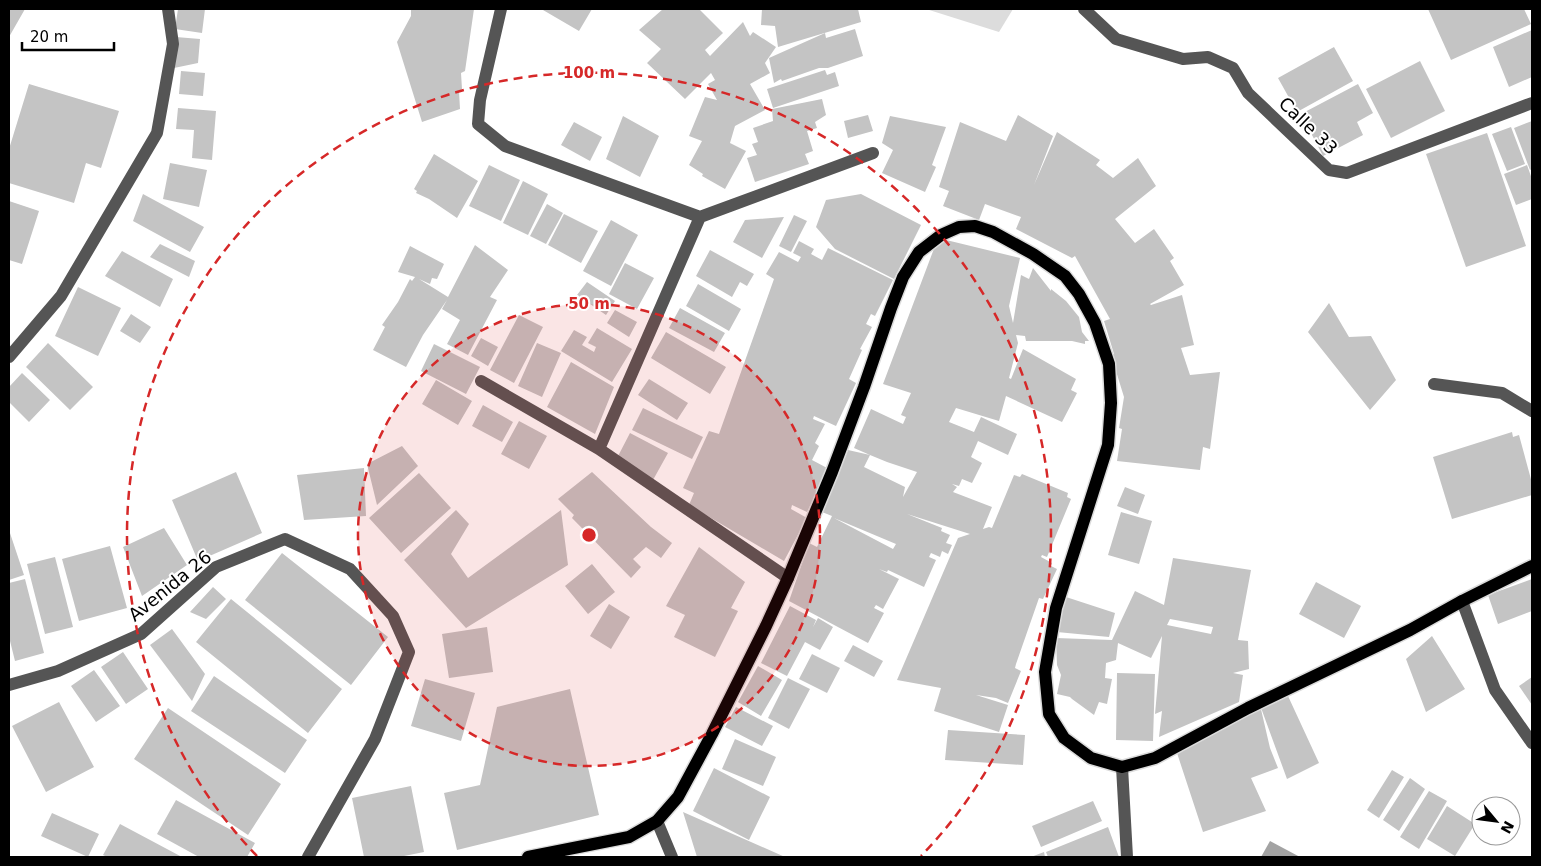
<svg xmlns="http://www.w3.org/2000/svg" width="1541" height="866" font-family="'DejaVu Sans',sans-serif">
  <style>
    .green { fill: #dcdcdc }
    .water { fill: #a3a3a3 }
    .building { fill: #c4c4c4; fill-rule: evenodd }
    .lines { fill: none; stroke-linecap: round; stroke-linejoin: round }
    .major-casing { stroke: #dbdbdb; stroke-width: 15 }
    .minor { stroke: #555; stroke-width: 12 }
    .major { stroke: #000; stroke-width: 12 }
    .ring { fill: none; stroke: #d62828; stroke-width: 2.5; stroke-dasharray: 9 6 }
    .labels { text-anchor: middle; stroke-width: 4; stroke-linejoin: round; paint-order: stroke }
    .street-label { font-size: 18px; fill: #000; stroke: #fff }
    .centre { fill: #d62828; stroke: #fff; stroke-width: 2.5 }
    .ring-label { font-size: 15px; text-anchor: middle; font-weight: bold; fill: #d62828; stroke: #fff; stroke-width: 4; stroke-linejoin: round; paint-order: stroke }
  </style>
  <rect width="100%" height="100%" fill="#fff"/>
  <path class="green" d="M926,9H1013L999,32Z"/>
  <path class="water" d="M1270,841L1300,857H1261Z"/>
  <path class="building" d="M9,9H25L9,37Z
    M178,9H205L202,33L175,29Z
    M411,9H474L465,71L461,73L462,89L459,91L460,109L422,122L397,42L411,16Z
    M544,9H592L579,31L543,10Z
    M663,9H699L723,33L705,50L710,56L743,22L750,36L753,32L776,47L765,63L770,73L750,84L765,110L735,126L730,143L746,151L725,189L702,176L703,174L689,165L702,141L689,136L705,97L717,100L708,84L715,80L711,73L685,99L647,63L661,49L639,30Z
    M762,9H806V10L811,9H858L861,22L778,47L775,26L761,25Z
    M1428,9H1524L1531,24L1451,60Z
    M855,29L863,56L828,68H819L782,81L781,79L774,83L769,58L825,33L826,38Z
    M1532,30V77L1509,87L1493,47Z
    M176,37L200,39L198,63L174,68Z
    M1334,47L1353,81L1297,112L1278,78Z
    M1420,61L1445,111L1391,138L1366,89Z
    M825,70L827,75L835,72L839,86L773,108L767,89Z
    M181,71L205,73L203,96L179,94Z
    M29,84L119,111L101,168L86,163L74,203L9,183V149Z
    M1358,84L1373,113L1357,122L1363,135L1323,156L1301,114Z
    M822,99L826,115L815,122L817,128L807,131L813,151L805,154L809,164L755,182L747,158L757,155L752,144L758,142L753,128L773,121L772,109Z
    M178,108L216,111L212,160L192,158L194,130L176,129Z
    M868,115L873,131L848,138L844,121Z
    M1018,115L1053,136L1034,185L1057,132L1100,160L1096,165L1113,178L1138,158L1156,186L1115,219L1135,243L1154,229L1174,258L1170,261L1184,285L1150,304L1151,305L1182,295L1194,345L1181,348L1190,375L1220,372L1210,449L1203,447L1200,470L1117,461L1122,429L1119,428L1124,397L1111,355L1114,354L1104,321L1110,319L1075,256L1072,258L1016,229L1021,217L985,204L979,220L943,206L949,191L939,187L960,122L1006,141Z
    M623,116L659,136L640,177L606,159Z
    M890,116L946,127L932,165L936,167L925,192L882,173L893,150L882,143Z
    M1532,121V169L1530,170L1514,128Z
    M574,122L602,137L590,161L561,145Z
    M1511,127L1525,164L1507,171L1492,134Z
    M1487,133L1526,246L1466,267L1426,154Z
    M434,154L478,181L457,218L429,199L416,193L417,191L414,189Z
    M170,163L207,170L199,207L163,199Z
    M489,165L520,180L501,221L469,206Z
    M1527,165L1532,179V199L1516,205L1504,174Z
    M523,181L548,194L528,235L503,223Z
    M143,194L204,227L190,252L133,221Z
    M861,194L921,225L894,279L835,249L816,227L826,200Z
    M9,201L39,211L22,264L9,260Z
    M547,204L563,213L546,244L530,236Z
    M564,214L598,231L581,263L548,245Z
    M794,215L807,221L791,252L779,246Z
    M784,217L762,258L733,242L745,220Z
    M611,220L638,235L611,286L583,271Z
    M938,238L1020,258L1009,306L1013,323L1021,275L1029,279L1033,268L1051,291V289L1066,301L1079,317L1082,332L1089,341H1085V344L1072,341H1026L1025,336L1016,335L1018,343L1009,378L1011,379L1023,349L1076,379L1071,390L1077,393L1062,422L1006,396L999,421L956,408L949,422L974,432L981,417L1017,434L1008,455L978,441L971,457L982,463L972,483L962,479L959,486L952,484L957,487L953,492L992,507L983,529L989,527L992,528L1014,475L1020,477L1022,474L1068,493L1067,497L1071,499L1047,557L1042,555L1041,557L1052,563L1051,566L1057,569L1043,599L1039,598L1016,664L1015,668L1021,671L1008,703L996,698L976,695L1008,705L999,732L934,711L941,688L897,680L958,538L970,534L907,514L942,528L941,531L950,535L946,543L952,545L948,554L942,551L940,557L931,553L929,557L936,560L924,587L888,570L887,572L879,569L899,579L883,609L876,605L874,608L884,613L868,643L789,601L809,543L817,547L832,516L822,512L848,450L870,455L854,448L871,409L903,424L906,417L901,415L911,393L883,384ZM870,455L887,462L917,472L903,497L905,487L864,467ZM834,518L896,544L893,549Z
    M799,241L814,249L811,254L822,260L828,248L893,280L875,316L871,314L866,324L872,327L860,349L862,350L849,379L856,383L836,426L814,416L813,419L825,424L815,443L819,446L812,460L829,469L807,512L792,505L791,509L807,518L784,561L689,505L694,493L683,488L709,431L719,434L774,279L766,274L779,252L798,262L801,257L793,253Z
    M160,244L195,261L189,277L150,257Z
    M475,245L508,270L490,297L497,300L468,355L447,344L460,320L442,309L447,300L423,335L406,367L373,350L385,327L382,325L398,302L410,279L412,281L415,277L398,272L410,246L444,264L437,279L432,278L430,284L419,279L448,297Z
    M710,250L754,274L747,286L740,282L732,297L696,276Z
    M122,251L173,279L160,307L105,276Z
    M625,263L654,278L637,309L609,294Z
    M587,282L615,301L606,315L577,295Z
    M698,284L741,309L729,331L686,306Z
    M78,287L121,308L98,356L55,336Z
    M1329,303L1349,337L1371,336L1396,380L1370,410L1308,332Z
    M680,308L725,333L714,352L669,328Z
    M615,310L637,322L629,337L607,323Z
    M131,314L151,327L140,343L120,331Z
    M519,315L543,327L514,383L490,370Z
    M597,328L632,349L612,382L561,351L574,330L587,337L582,345L594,352L596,347L588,343Z
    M666,332L726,367L710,394L651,358Z
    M481,338L498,347L488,366L471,356Z
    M48,343L93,387L70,410L26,367Z
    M537,343L561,353L542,397L518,386Z
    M434,344L480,367L466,394L421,371Z
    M571,362L614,387L595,434L547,407Z
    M22,373L50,400L29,422L9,402V387Z
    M649,379L688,403L677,420L638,395Z
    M436,380L472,401L458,425L422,404Z
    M483,405L513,422L502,442L472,426Z
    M643,408L703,437L692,459L632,430Z
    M519,421L547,436L529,469L501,454Z
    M1512,432L1513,437L1519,435L1532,483V495L1452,519L1433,457Z
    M630,433L668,453L653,480L616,460Z
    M402,446L418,466L377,505L367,464Z
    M364,468L366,516L304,520L297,475Z
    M236,472L262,533L198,561L172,500Z
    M592,472L651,527L672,543L661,558L646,547L633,559L641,567L631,578L572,518L574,515L558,499Z
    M419,473L451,508L401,553L369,518Z
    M1125,487L1145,495L1138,514L1117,506Z
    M456,510L469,524L451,554L468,578L561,510L568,565L466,628L404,560Z
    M1121,512L1152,521L1139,564L1108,555Z
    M164,528L187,565L142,596L123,547Z
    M9,530L24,575L9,580Z
    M110,546L127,608L79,621L62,559Z
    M699,547L745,582L731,608L738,611L715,657L674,637L685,615L666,606Z
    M282,553L388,637L351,685L245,600Z
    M55,557L73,627L45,634L27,564Z
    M1173,558L1251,570L1238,640L1248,641L1249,669L1233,673L1243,675L1239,702L1159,737L1162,711L1155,714L1162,636L1151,658L1118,643L1116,660L1106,663L1105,678L1112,679L1107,704L1099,702L1094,715L1072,699L1070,697L1057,694L1061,675L1057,665L1056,638L1112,640L1135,591L1164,605ZM1170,619L1213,627L1211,634L1167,625Z
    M592,564L615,592L588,614L565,586Z
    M25,579L44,653L15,661L9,637V583Z
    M1532,579V611L1498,624L1488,595Z
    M1316,582L1361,606L1344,638L1299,614Z
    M213,587L226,599L206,619L190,612Z
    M1066,597L1115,613L1109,637L1057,632Z
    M231,599L342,689L308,733L196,642Z
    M609,604L630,617L611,649L590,636Z
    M790,606L816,620L813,627L818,618L833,627L820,650L805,642L787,676L761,663Z
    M487,627L493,672L449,678L442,634Z
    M172,629L205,674L192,701L150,645Z
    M1432,636L1465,689L1426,712L1406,659Z
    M853,645L883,661L874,677L844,661Z
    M123,652L148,689L126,704L101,667Z
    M812,654L840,668L827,693L799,679Z
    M758,666L782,680L761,716L738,702Z
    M94,670L120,706L96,722L71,686Z
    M1117,673L1155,674L1153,741L1116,740Z
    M214,676L307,740L285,773L191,711Z
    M1532,677V705L1519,686Z
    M788,678L810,689L789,729L768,718Z
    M425,679L475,693L461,741L411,726Z
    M570,689L599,815L457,850L444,793L480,785L497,707Z
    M1288,696L1319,763L1287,779L1260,705Z
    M59,702L94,767L46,792L12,726Z
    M1260,705L1270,748L1278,768L1251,778L1266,811L1203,832L1176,750Z
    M736,707L773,726L762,746L725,727Z
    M168,708L281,784L248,835L134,759Z
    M948,730L1025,735L1023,765L945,760Z
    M735,739L776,757L763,786L722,769Z
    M714,768L770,797L749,840L693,811Z
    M1392,770L1404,777L1379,818L1367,810Z
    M1410,778L1425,789L1399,831L1383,820Z
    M411,786L424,852L399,857H364L352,798Z
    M1429,791L1447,801L1419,849L1400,837Z
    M176,800L255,843L247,857H199L157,834Z
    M1093,801L1102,821L1041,847L1032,826Z
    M1447,806L1475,824L1455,856L1427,839Z
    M683,812L785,857H697Z
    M52,813L99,834L88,857L41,836Z
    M120,824L182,857H107L103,855Z
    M1108,827L1119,857H1048L1046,852Z
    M1044,852L1045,857H1031Z"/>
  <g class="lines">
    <defs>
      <path id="major" d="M528,857L629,837L657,821L678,797L712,734L766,626L788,578L832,472L864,387L891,308L903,277L919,252L941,235L959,227L975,226L993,232L1033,254L1065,276L1079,294L1095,323L1109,364L1111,403L1108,445L1056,608L1045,672L1049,714L1064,738L1091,758L1122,767L1155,758L1248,708L1410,630L1462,601L1532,566"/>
    </defs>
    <use href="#major" class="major-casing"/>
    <path class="minor" d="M501,9L480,100L478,124L505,146L700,217
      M1084,9L1116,39L1183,59L1208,57L1233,68L1248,93L1329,170L1347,173L1532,103
      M9,357L61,296L157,133L173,44L168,9
      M481,381L599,449L788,578
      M1434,384L1502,393L1532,411
      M599,449L700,217L873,153
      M1462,601L1495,690L1532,743
      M9,685L58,671L141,634L216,567L285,539L350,569L393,616L409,652L375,739L308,857
      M1122,767L1127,857
      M657,821L672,857"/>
    <use href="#major" class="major"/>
  </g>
  <circle cx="589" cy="535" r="231" fill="#d62828" fill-opacity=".12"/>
  <g class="ring">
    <circle cx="589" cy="535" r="231"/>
    <path d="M257 856A462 462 0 1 1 921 856"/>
  </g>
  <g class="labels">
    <g class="street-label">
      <text transform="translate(1308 126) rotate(44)" y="6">Calle 33</text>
      <text transform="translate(170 586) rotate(-39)" y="6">Avenida 26</text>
    </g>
  </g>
  <circle cx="589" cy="535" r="8" class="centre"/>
  <g class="ring-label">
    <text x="589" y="78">100 m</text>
    <text x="589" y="309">50 m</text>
  </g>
  <rect width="1541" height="866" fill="none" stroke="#000000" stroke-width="20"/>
  <g transform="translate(1496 821) rotate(119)"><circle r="24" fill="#ffffff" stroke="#999999"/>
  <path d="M0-4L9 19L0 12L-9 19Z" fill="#000000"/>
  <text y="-8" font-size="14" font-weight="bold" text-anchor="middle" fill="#000000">N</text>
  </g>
  <path d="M22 42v8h92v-8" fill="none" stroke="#000000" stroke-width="2.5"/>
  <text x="30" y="42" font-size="15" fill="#000000" stroke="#ffffff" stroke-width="4" paint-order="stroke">20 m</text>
</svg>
